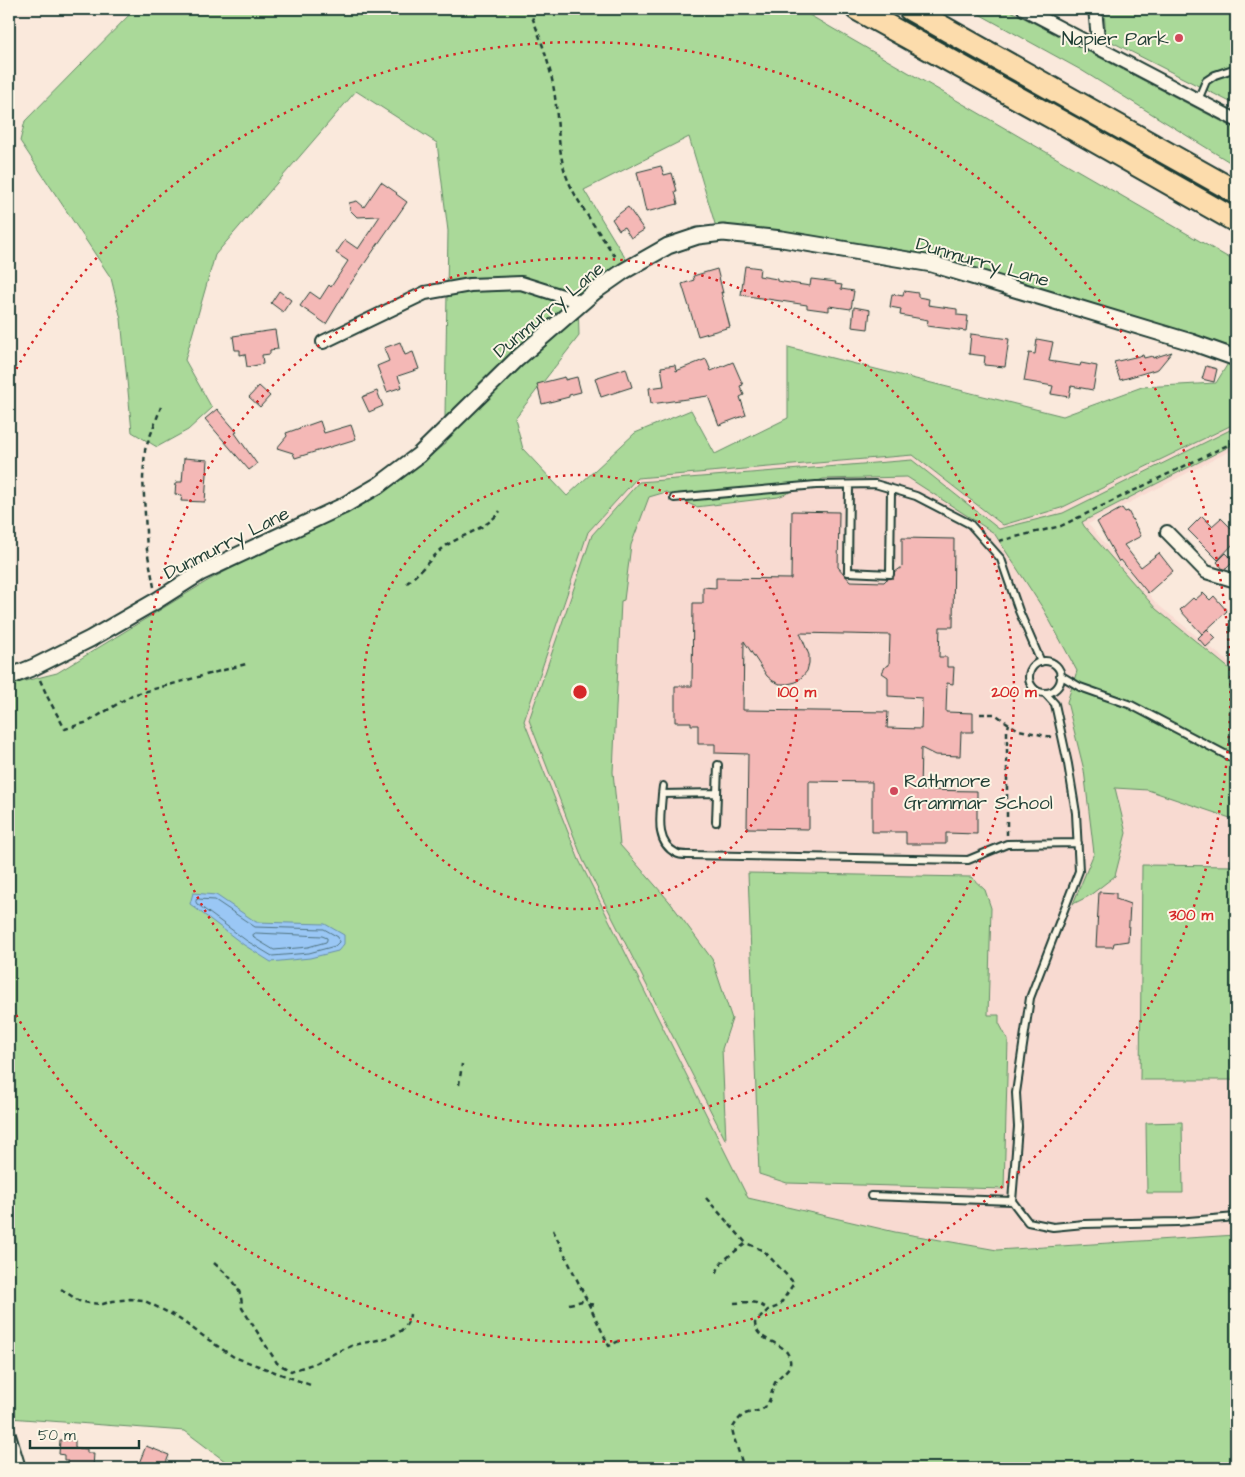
<svg xmlns="http://www.w3.org/2000/svg" width="1245" height="1477" font-family="'Architects Daughter',sans-serif">
  <style>
    .built { fill: #f8dad1 }
    .green { fill: #aad999; stroke: #648b66; fill-rule: evenodd }
    .water { fill: #9ac7f5; stroke: #6990a8 }
    .lines { fill: none; stroke-linecap: round; stroke-linejoin: round }
    .shore { stroke: #507481; stroke-width: 1 }
    .building { fill: #f4b8b6; stroke: #1f3d34; fill-rule: evenodd }
    .service-casing { stroke: #1f3d34; stroke-width: 10 }
    .minor-casing { stroke: #1f3d34; stroke-width: 16 }
    .tertiary-casing { stroke: #1f3d34; stroke-width: 19 }
    .motorway-casing { stroke: #1f3d34; stroke-width: 26 }
    .path { stroke: #1f3d34; stroke-width: 2.5; stroke-dasharray: 5 4; stroke-linecap: butt }
    .service { stroke: #fcf5e5; stroke-width: 6 }
    .minor { stroke: #fcf5e5; stroke-width: 12 }
    .tertiary { stroke: #fcf5e5; stroke-width: 15 }
    .motorway { stroke: #fcdcac; stroke-width: 22 }
    .ring { fill: none; stroke: #d62828; stroke-width: 2.5; stroke-dasharray: 2.5 5 }
    .poi-dot { fill: #d1495b; stroke: #fcf5e5; stroke-width: 2 }
    .labels { text-anchor: middle; stroke-width: 4; stroke-linejoin: round; paint-order: stroke }
    .poi-label { font-size: 19px; fill: #1f3d34; stroke: #fcf5e5; text-anchor: end }
    .street-label { font-size: 19px; fill: #1f3d34; stroke: #fcf5e5 }
    .centre { fill: #d62828; stroke: #fcf5e5; stroke-width: 2.5 }
    .ring-label { font-size: 15px; text-anchor: middle; font-weight: bold; fill: #d62828; stroke: #fcf5e5; stroke-width: 4; stroke-linejoin: round; paint-order: stroke }
  </style>
  <rect width="100%" height="100%" fill="#fae9dc"/>
  <filter id="ink" filterUnits="userSpaceOnUse"><feTurbulence type="fractalNoise" baseFrequency=".02" numOctaves="2"/><feDisplacementMap in="SourceGraphic" scale="10" xChannelSelector="R" yChannelSelector="G"/><feConvolveMatrix kernelMatrix="1 2 1 2 8 2 1 2 1" color-interpolation-filters="sRGB"/></filter>
  <g filter="url(#ink)">
    <path class="built" d="M1236,423V448L1088,524L1157,604L1236,668V1235L997,1250L895,1232L748,1198L579,860L524,721L588,532L637,478L913,455L1003,525L1061,508Z"/>
    <path class="green" d="M135,9H799L1236,262V423L1061,508L1003,525L913,455L637,478L588,532L524,721L579,860L748,1198L895,1232L997,1250L1236,1235V1468H234L185,1431L9,1418V685L57,673L209,580L382,490L419,465L446,443L445,415L448,231L437,143L356,91L215,255L185,360L212,408L188,430L157,447L132,432L121,319L111,278L20,141L25,121ZM689,137L718,234L932,264L1232,357L1216,383L1142,387L1063,416L788,347V418L715,454L691,410L635,433L567,496L523,449L515,418L579,336L578,299L627,261L584,190Z
      M970,9H1007L1236,129V166L1081,70Z
      M1104,9H1236V105L1106,39Z
      M1236,427V443L1082,522L1084,526L1156,609L1236,674V820L1148,790L1115,788L1126,833L1115,876L1089,896L1073,904L1094,853L1084,770L1067,702L1077,671L1044,610L994,533L907,477L823,479L778,497L696,507L666,492L649,497L631,545L624,600L621,601L613,772L620,845L669,901L712,959L732,1019L722,1049L726,1141L583,860L529,720L592,535L639,482L912,460L999,529L1063,513Z
      M1142,865L1236,866V1080H1140Z
      M748,873L971,877L985,890L991,908L988,1015H999V1023L1008,1040L1004,1189L787,1183L759,1174Z
      M1182,1122L1183,1193H1147L1146,1123Z"/>
    <path class="water" d="M193,893L216,895L256,922L325,924L344,935V944L338,951L310,958L271,962L244,945L190,904Z"/>
    <g class="lines">
      <path class="shore" d="M197,899L215,900L255,927L324,929L338,937L339,942L335,946L309,953L272,956L247,941L197,904L196,902Z
        M256,933L322,936L327,938V940L326,942L308,947L274,950L254,938L253,935Z"/>
    </g>
    <path class="building" d="M661,166L664,175L672,173L677,191H675L678,204L646,212L637,172Z
      M381,182L397,193L396,194L407,202L349,286L326,324L300,306L310,292L320,299L329,285L331,287L348,261L336,253L345,240L358,249L380,216L357,217L350,210L349,203L357,201L364,207Z
      M628,207L644,230L631,238L624,227L619,230L612,219Z
      M745,266L760,268L759,276L777,279V281L810,286L811,279L836,282L835,284L842,285L841,289L854,291L851,309L829,306V311L807,308V305L741,295Z
      M717,269L723,293L721,292L730,327L698,336L682,284L694,280L693,276Z
      M279,291L291,300L283,312L271,303Z
      M904,291L918,293V297L929,299L928,305L957,309V315L968,316L966,331L927,326L928,320L900,315L901,309L890,307L892,294L903,296Z
      M854,307L870,310L868,329L852,327Z
      M275,330L278,349L270,350V354L262,355L263,364L247,367L245,354L240,355V350H235L233,336Z
      M971,334L1009,339L1005,367L984,365L985,356L969,354Z
      M1037,339L1053,342L1049,361L1080,366L1081,363L1097,366L1093,390L1071,386L1069,397L1051,394L1053,386L1024,381L1029,353L1035,354Z
      M400,342L405,355L413,352L419,369L398,376L402,387L387,392L377,366L389,361L384,348Z
      M1172,352L1158,369L1120,380L1114,362L1143,355L1144,358L1152,356L1153,358Z
      M706,359L711,371L733,362L743,385L740,386L744,395L740,397L746,415L719,425L708,396L651,404L649,388L664,386L661,367L675,365L676,371Z
      M1206,366L1217,369L1214,382L1202,379Z
      M626,368L632,387L601,397L595,378Z
      M565,377V380L577,377L581,392L569,395V397L542,404L537,384Z
      M259,386L270,396L260,407L249,397Z
      M377,391L383,406L369,412L362,397Z
      M217,409L237,432L235,433L257,464L249,470L205,419Z
      M320,421L324,433L351,425L356,439L295,458L293,453L277,448L287,436L286,433Z
      M184,458L208,460L205,502L181,501L182,495L175,494L176,482H182Z
      M1122,508L1125,512L1128,511L1141,536L1124,545L1141,567L1159,553L1173,571L1148,593L1121,560L1119,562L1097,522Z
      M792,511L839,512L838,567L850,581L884,582L887,579L893,578L895,572L902,567V538L954,539L953,627H940L939,657H947V667H954L953,684L947,683L946,712L973,713V732H961L960,756L935,755L921,748L920,790L977,791V834L946,833V844H906V832H872V782L809,781V829L747,828L748,754L715,753V744H698V725H691V722H675V686H692L693,603H703V587L716,588V578L791,579ZM800,633L890,635L889,665L885,667L882,673L888,677V696L922,698L921,729L887,728L888,712L743,710L744,641L767,676L773,681L780,684H788L796,682L802,677L807,671L809,663V655Z
      M1202,516L1212,526L1221,518L1236,533V541L1218,560L1188,530Z
      M1226,553L1234,561L1226,569H1223L1217,562Z
      M1203,593L1210,600L1214,596L1227,611L1202,634L1180,610L1193,598L1195,600Z
      M1207,629L1216,638L1206,647L1198,638Z
      M1099,892L1116,893V899L1130,904L1128,941L1114,943L1113,947H1096Z
      M60,1440H75V1448L87,1449V1453H94L93,1468L67,1467V1460H64V1455L59,1454Z
      M146,1446L169,1455L164,1468H137Z"/>
    <g class="lines">
      <defs>
        <path id="service" d="M1198,100L1206,81L1215,75L1236,68
          M849,485L848,572L890,574L891,489
          M674,498L816,485L875,484L916,496L970,524L1001,559L1019,611L1041,662
          M1029 677a16 16 0 1 1 32 0a16 16 0 1 1-32 0Z
          M1060,675L1080,687L1131,705L1236,760
          M1045,693L1055,704L1068,764L1076,813L1079,871L1030,998L1016,1093L1018,1127L1012,1201L1028,1222L1053,1227L1084,1224L1177,1222L1236,1217
          M717,793L662,794C661,814 654,842 676,853C679,855 685,855 688,855L968,860L1007,844L1078,843
          M662,794L663,786
          M716,822L718,765
          M871,1196L1012,1201"/>
        <path id="minor" d="M1024,9L1236,120
          M1095,9L1099,48
          M323,342L425,293L470,285L521,283L581,302
          M1167,532L1206,572L1236,581
          M9,1435L19,1468"/>
        <path id="tertiary" d="M9,677L34,667L90,639L156,601L200,573L343,506L379,485L419,455L517,359L594,292L624,271L668,246L698,236L723,233L782,239L932,264L1191,342L1236,358"/>
        <path id="motorway" d="M857,9L1079,132L1236,221
          M910,9L1236,192"/>
      </defs>
      <use href="#service" class="service-casing"/>
      <use href="#minor" class="minor-casing"/>
      <use href="#tertiary" class="tertiary-casing"/>
      <use href="#motorway" class="motorway-casing"/>
      <path class="path" d="M529,9C540,37 551,66 555,97C558,121 558,145 564,169C572,197 600,233 616,258
        M999,541L1061,526L1236,441
        M407,583C421,572 432,556 447,545C464,534 488,528 500,511
        M154,587L147,550L143,478L145,450L161,407
        M40,680L48,698L65,729L88,722L132,695L246,664
        M980,714H995L1009,724L1019,730L1051,737
        M1007,835V731L1009,724
        M459,1085L462,1064
        M706,1198L746,1243L764,1251L794,1283L779,1306L768,1310L755,1323C756,1344 786,1339 790,1360C792,1369 781,1374 776,1381C771,1389 772,1399 766,1406C761,1412 754,1411 748,1413C740,1415 736,1423 732,1429L735,1441L742,1462
        M553,1230L609,1346L619,1341
        M214,1263C230,1277 242,1286 242,1308L277,1363L291,1371C299,1368 309,1366 317,1362C328,1357 338,1351 349,1347C368,1339 407,1342 410,1314
        M717,1273C718,1261 737,1251 746,1243
        M61,1289L79,1301L89,1303L103,1304L113,1301L130,1299L143,1300L175,1316L216,1345L234,1357L313,1386
        M734,1303C750,1302 756,1300 768,1310
        M569,1304L587,1300
        M589,1304L598,1305"/>
      <use href="#service" class="service"/>
      <use href="#minor" class="minor"/>
      <use href="#tertiary" class="tertiary"/>
      <use href="#motorway" class="motorway"/>
    </g>
  </g>
  <g class="ring">
    <circle cx="580" cy="692" r="217"/>
    <circle cx="580" cy="692" r="434"/>
    <path d="M9 382A650 650 0 1 1 9 1002"/>
  </g>
  <g class="poi-dot">
    <circle cx="1179" cy="38" r="5"/>
    <circle cx="894" cy="791" r="5"/>
  </g>
  <g class="labels">
    <g class="poi-label">
      <text x="1169" y="45">Napier Park</text>
      <text x="904" y="787" text-anchor="start">Rathmore<tspan x="904" dy="22">Grammar School</tspan></text>
    </g>
    <g class="street-label">
      <text transform="translate(983 261) rotate(16)" y="7">Dunmurry Lane</text>
      <text transform="translate(548 309) rotate(-40)" y="7">Dunmurry Lane</text>
      <text transform="translate(226 542) rotate(-27)" y="7">Dunmurry Lane</text>
    </g>
  </g>
  <circle cx="580" cy="692" r="8" class="centre"/>
  <g class="ring-label">
    <text x="797" y="697">100 m</text>
    <text x="1014" y="697">200 m</text>
    <text x="1191" y="920">300 m</text>
  </g>
  <rect width="1245" height="1477" fill="none" stroke="#fcf5e5" stroke-width="30"/>
  <rect x="15" y="15" width="1215" height="1447" fill="none" stroke="#1f3d34" stroke-width="2" filter="url(#ink)"/>
  <path d="M30 1440v8h109v-8" fill="none" stroke="#1f3d34" stroke-width="2.5"/>
  <text x="38" y="1440" font-size="15" fill="#1f3d34" stroke="#fcf5e5" stroke-width="4" paint-order="stroke">50 m</text>
</svg>
